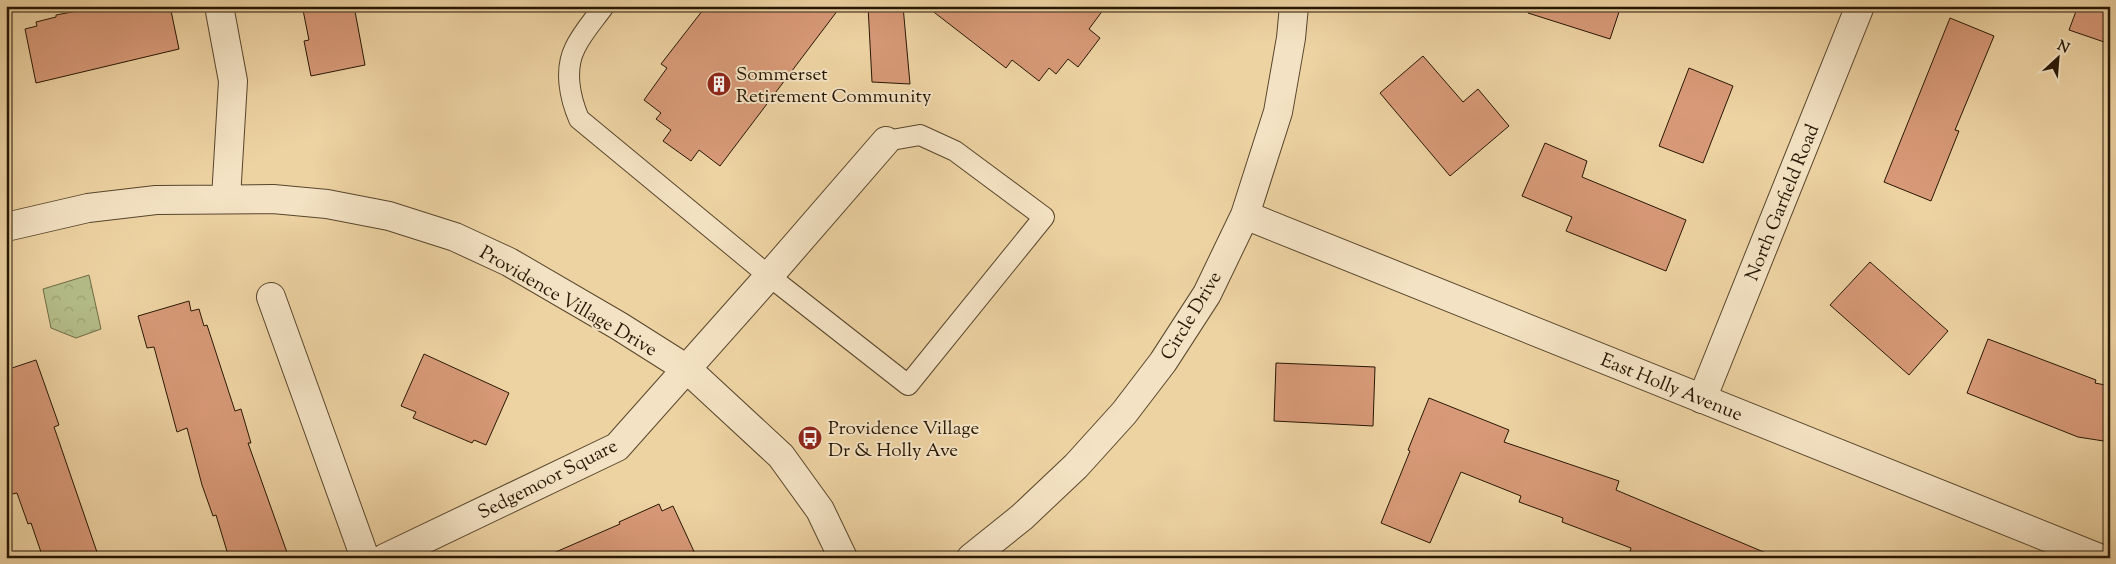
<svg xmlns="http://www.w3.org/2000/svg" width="2116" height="564" font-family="'Sorts Mill Goudy',serif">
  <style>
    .forest { fill: url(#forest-crowns); stroke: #6e6a46 }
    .building { fill: #d79977; stroke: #271704 }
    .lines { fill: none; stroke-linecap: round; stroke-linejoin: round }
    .service-casing { stroke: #58462c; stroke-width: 22 }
    .minor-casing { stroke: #58462c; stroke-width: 30 }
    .tertiary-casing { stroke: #58462c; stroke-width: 30 }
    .service { stroke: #f3e2c3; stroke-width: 20 }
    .minor { stroke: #f3e2c3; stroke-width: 28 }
    .tertiary { stroke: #f3e2c3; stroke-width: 28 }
    .labels { text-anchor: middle; stroke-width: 4; stroke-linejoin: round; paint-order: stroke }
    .poi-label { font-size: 19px; fill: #271704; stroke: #f3e2c3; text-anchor: start }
    .street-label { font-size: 19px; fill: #271704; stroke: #f3e2c3 }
  </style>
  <defs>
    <pattern id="forest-crowns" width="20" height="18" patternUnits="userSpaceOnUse" patternTransform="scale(1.25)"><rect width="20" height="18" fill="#b4bd88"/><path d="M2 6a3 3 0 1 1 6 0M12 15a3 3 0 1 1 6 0" fill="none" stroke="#9ba274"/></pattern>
  </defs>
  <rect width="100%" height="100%" fill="#edd2a2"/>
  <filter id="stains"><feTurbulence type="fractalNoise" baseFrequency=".004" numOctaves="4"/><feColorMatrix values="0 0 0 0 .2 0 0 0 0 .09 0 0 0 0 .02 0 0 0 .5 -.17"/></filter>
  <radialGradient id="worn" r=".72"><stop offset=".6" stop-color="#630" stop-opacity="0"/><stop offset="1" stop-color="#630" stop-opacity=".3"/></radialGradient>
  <path class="forest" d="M89,275L101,329L76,338L51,328L43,289Z"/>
  <path class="building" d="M129,6H170L179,49L36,83L25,29L37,26L36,22L56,17V15L98,7L100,12Z
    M323,6H354L365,65L311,76L304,41L309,40L303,10Z
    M706,6H841L720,166L699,150L691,161L663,141L671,130L656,119L661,113L644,100L667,68L661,64Z
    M868,6H903L910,84L872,82Z
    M926,6H1106L1089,29L1100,38L1078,67L1068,59L1056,74L1049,68L1039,81L1012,60L1006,68Z
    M1529,6H1621L1610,39L1528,13Z
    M2078,6H2110V44L2069,30Z
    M1950,18L1994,36L1955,130L1959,131L1931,201L1884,182Z
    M1423,56L1463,102L1478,89L1509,126L1450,176L1380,93Z
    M1689,68L1733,86L1703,163L1659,146Z
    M1545,143L1587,161L1582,177L1686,220L1666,271L1566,231L1572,217L1522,196Z
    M1870,262L1948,331L1909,375L1830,305Z
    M189,301L191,311L199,309L204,326L207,325L235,411L241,409L251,443H248L289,558H229L216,515L213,516L202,485L187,428L177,432L154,347L147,348L138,316Z
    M1988,339L2096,380L2095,383L2110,386V442L2078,437L1967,393Z
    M424,354L509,393L486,445L474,440L472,443L413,418L416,412L401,406Z
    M36,360L59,425L54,427L99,558H43L31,523L28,524L17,493L12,494L6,476V370Z
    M1276,363L1375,367L1373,426L1274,421Z
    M1429,398L1509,430L1504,442L1619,481L1616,490L1778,558H1628L1631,548L1562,522L1563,518L1519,502L1521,496L1461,472L1430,543L1381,523L1410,451L1408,450Z
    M659,504L662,511L673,506L697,558H542L620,524L619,522Z"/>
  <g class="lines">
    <defs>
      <path id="service" d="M604,6C594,20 582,33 575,48C564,70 570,98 579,119L769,276L908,385L1044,217L955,151L920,135L886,141"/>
      <path id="minor" d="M219,6L233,81L226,198
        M6,227L88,208L156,200L273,199L327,204L389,216L455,237L509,262L619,326L687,369L781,456L820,510L843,558
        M271,297L365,558
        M1702,399L1860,6
        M385,558L617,447L769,276L886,141"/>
      <path id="tertiary" d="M1245,215L2099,558
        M971,558L1022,517L1076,466L1124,413L1163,362L1207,294L1245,215L1278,112L1291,38L1294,6"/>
    </defs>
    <use href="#service" class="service-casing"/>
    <use href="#minor" class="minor-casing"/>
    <use href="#tertiary" class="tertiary-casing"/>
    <use href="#service" class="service"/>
    <use href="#minor" class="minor"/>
    <use href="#tertiary" class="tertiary"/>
  </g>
  <defs>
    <symbol id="building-disc" viewBox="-11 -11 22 22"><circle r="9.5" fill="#8f2418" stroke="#f3e2c3"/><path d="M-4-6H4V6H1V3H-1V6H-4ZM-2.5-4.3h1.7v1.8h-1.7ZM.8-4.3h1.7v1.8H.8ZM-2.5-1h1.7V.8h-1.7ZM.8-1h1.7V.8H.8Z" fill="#fff"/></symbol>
    <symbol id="bus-disc" viewBox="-11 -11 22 22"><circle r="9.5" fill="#8f2418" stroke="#f3e2c3"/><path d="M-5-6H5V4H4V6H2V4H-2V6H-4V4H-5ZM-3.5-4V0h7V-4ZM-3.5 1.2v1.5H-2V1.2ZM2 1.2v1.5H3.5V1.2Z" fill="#fff"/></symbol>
  </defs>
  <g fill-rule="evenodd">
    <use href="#building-disc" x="705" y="70" width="28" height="28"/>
    <use href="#bus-disc" x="796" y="424" width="28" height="28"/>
  </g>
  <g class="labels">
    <g class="poi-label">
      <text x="736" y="80">Sommerset<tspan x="736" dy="22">Retirement Community</tspan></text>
      <text x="828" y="434">Providence Village<tspan x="828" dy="22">Dr &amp; Holly Ave</tspan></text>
    </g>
    <g class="street-label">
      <text transform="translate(1781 202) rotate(-68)" y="7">North Garfield Road</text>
      <text transform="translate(569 300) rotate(30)" y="7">Providence Village Drive</text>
      <text transform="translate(1190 315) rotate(-59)" y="7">Circle Drive</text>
      <text transform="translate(1672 386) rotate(22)" y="7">East Holly Avenue</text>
      <text transform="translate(547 478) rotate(-27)" y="7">Sedgemoor Square</text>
    </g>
  </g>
  <rect width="2116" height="564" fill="none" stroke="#edd2a2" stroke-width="25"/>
  <rect x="8" y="8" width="2101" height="549" fill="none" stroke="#271704" stroke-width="2.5"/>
  <rect x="12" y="12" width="2091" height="539" fill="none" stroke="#271704"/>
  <g transform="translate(2058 58) rotate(26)" stroke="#f3e2c3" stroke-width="4" paint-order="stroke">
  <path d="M0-4L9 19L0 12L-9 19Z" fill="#271704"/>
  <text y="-8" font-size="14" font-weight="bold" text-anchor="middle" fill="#271704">N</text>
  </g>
  <rect width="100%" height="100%" filter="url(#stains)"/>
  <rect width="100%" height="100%" fill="url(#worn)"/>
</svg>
